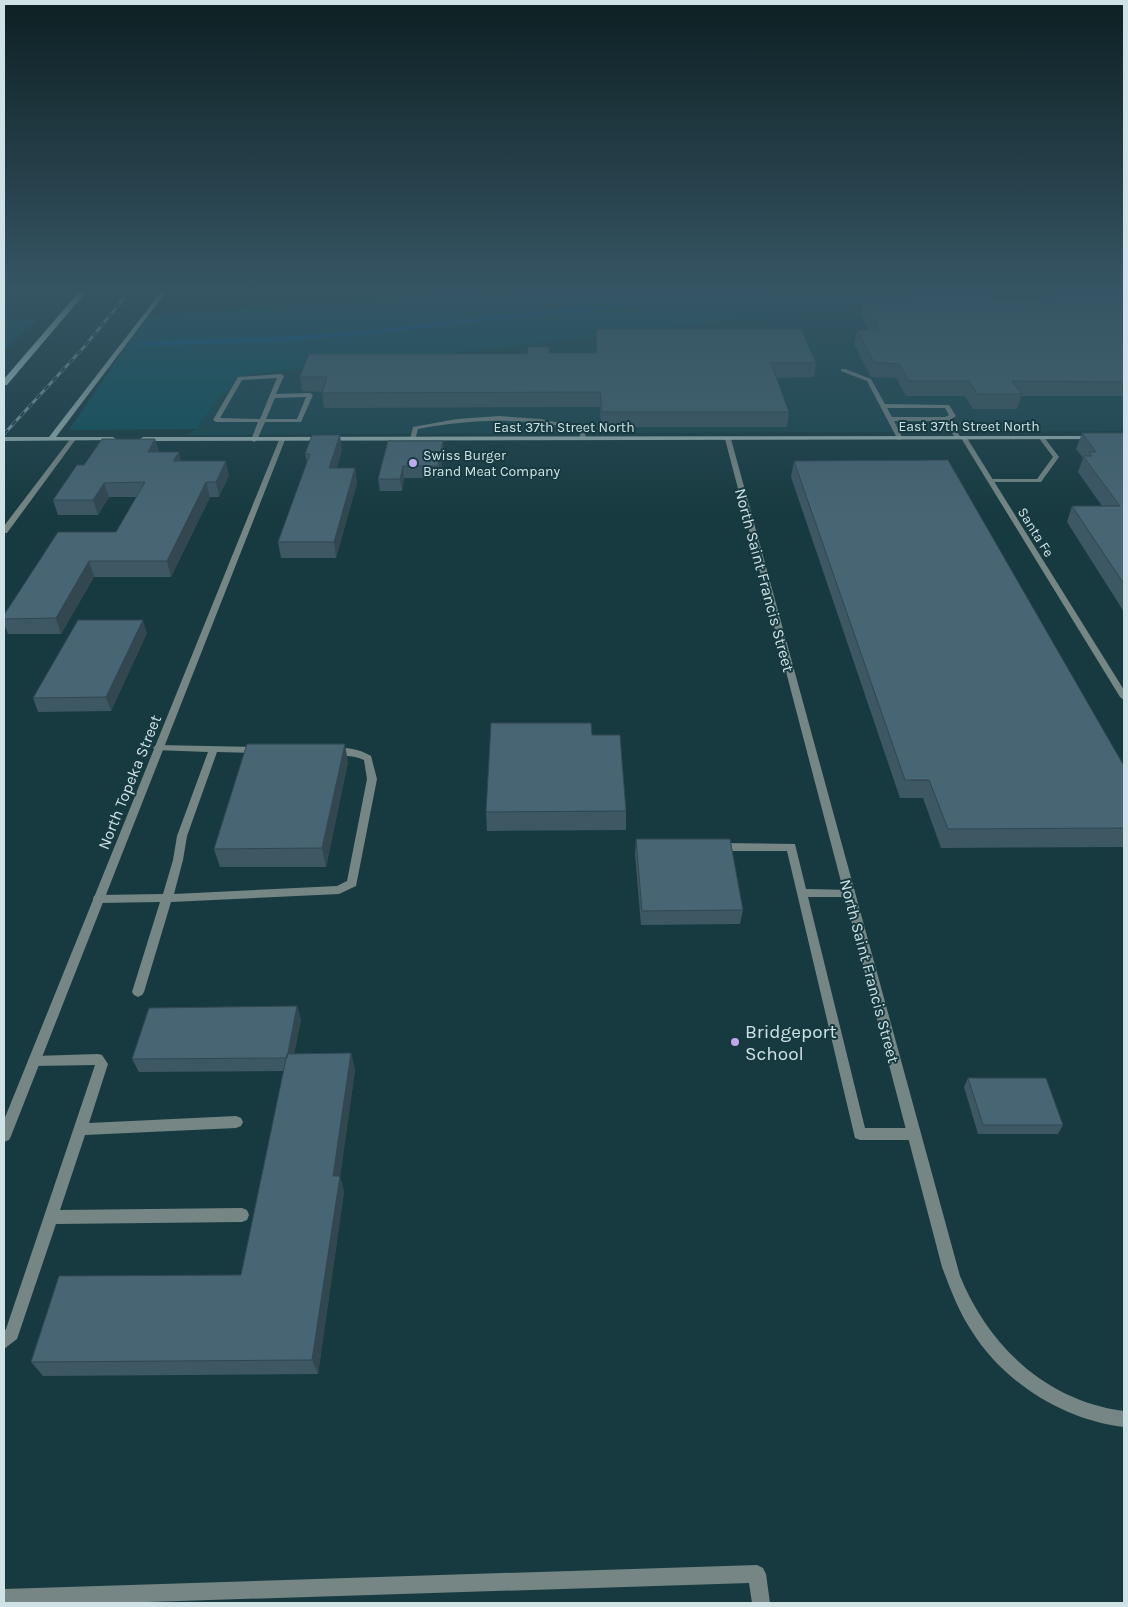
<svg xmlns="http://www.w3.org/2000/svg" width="1128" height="1607" font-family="Karla,sans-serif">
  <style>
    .built { fill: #18464e }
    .green { fill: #0b515b }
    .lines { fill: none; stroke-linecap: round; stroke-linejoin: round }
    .stream { stroke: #00568e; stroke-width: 4 }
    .lane { fill: #768685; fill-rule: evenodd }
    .street { fill: #768685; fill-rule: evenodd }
    .secondary { fill: #9bb5b3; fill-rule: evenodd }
    .primary { fill: #b7d9d7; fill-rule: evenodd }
    .rail-casing { stroke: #87a0a5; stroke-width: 3 }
    .rail { stroke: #173a40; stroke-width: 2; stroke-dasharray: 6; stroke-linecap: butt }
    .wall { fill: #3d5763 }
    .shaded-wall { fill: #324750 }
    .building { fill: #476573; stroke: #324750 }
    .poi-dot { fill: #c4a7f1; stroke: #173a40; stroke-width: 2 }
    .labels { text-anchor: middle; stroke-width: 4; stroke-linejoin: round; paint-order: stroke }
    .far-street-label { font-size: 14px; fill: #cfe2e6; stroke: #173a40 }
    .far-poi-label { font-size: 14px; fill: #cfe2e6; stroke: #173a40; text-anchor: start }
    .street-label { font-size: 16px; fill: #cfe2e6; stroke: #173a40 }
    .near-poi-label { font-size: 19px; fill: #cfe2e6; stroke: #173a40; text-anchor: start }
  </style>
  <rect width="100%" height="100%" fill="#173a40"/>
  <path class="built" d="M990,292H1124V431L185,435L197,429L218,398L248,374L381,362L811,311Z"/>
  <path class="green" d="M472,292H990L811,311L381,362L248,374L218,398L197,429L69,430L147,315Z
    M4,319H40L7,345L4,346Z"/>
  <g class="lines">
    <path class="stream" d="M142,344L284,339L374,332L519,315L766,292
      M4,346L7,345"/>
    <path class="lane" d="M841,369H845L871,379L885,404L949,405L956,416L950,420L961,438L956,439L944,421H894L903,439L898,440L867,381L841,371ZM887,408H945L949,415L945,417H892Z
      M281,374L284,376L276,394L310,393L313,395L301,422H265L257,440L254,442L251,440L258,422H216L213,420L238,377ZM277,378L260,419L220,418L242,380ZM306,397L297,419H266L275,398Z
      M499,416L541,419L584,428L586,439L581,440L579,430C525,417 472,419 418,429L415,440L410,439L413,427L457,419Z
      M1040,437H1044L1059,457L1041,482H988V480L990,479H1037L1053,457L1039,438Z
      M158,745L257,747L262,750L257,753L217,752L187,836L183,860L174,894L337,886L347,881L367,779L364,760C353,754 338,758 329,751C338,744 362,750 371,756L377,779L356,886L339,894L171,902L144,992L142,995L138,997L134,995L132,992L160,902L98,903L94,902L93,899L94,896L98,895L163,894L173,860L177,836L208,752L155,750L153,748L155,746Z
      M719,843L795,844L806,889L854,890L855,893L854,896L850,897H808L865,1128H914L919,1130L921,1134L919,1138L914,1140H860L855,1138L787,851H719L715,850L714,847L715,844Z
      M98,1054L102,1055L108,1064L89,1123L236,1116L241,1118L243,1122L241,1126L236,1128L85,1135L60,1210L242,1208L247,1210L249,1215L247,1220L242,1222L56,1224L17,1339L4,1349V1331L6,1329L95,1065L34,1066L30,1065L28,1061L30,1057L34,1056Z
      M757,1565L763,1568L766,1574L770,1603H752L749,1583L117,1603H4V1589Z"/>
    <path class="street" d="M964,436L967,438L1124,690V700L1120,697L961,438Z
      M728,437L731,439L960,1276C989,1347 1047,1401 1124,1411V1427C1063,1420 1003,1382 971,1330C958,1310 950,1288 942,1267L725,439Z
      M71,438L76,439L7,533H4V526Z
      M282,438L285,440L11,1136L9,1140L4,1142V1120L279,440Z"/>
    <path class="secondary" d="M161,292H166L56,437H113L116,439L115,440L4,441V437H49Z
      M1093,436L1096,438L1095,439L143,441L140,439L143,437Z"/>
    <path class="primary" d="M79,292H86L7,385H4V379Z"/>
    <defs>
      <path id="rail" d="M4,434L84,347L129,292"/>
    </defs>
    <use href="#rail" class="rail-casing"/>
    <use href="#rail" class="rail"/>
  </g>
  <path class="wall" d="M1042,292H1124V396H1021L1017,409H973L965,396H906L896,378L871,377L854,344L857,330H869L861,314L863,301H910L911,293L997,301H1041L1040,300Z
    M596,329L816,363L814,377L776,378L789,412L787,427H601L600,407L324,408L322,393V392L302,391L300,377L527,354L596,353Z
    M1082,433H1124V612L1067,522L1072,506H1102L1078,472L1083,458L1076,449Z
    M155,439L159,452L181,461L229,475L219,497H210L171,577H94L61,634H8L4,624V615L116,532L137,497H109L98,515H58L53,500L84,465Z
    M443,441L444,453L439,478H404L402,491H380L378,479Z
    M342,450L337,468H355L357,483L336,558H281L278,542L307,462L305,454Z
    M794,461L1124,766V847L941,848L923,798H900L791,477Z
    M147,633L111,711L38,712L33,698Z
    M348,762L326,867H220L214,849Z
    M626,811V830L487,831L486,812Z
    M636,839L743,910L740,924L641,925L635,854Z
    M297,1006L301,1020L294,1054L351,1053L355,1070L340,1177L344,1192L318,1374L43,1376L31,1362L241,1275L284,1071L139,1072L132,1059Z
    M968,1078L1063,1125L1058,1134H978L964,1087Z"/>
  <path class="shaded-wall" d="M340,435L342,450L332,483L329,468Z
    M155,439L159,453L148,452Z
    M443,441L444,453L439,478L438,466Z
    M179,452L182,466L173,461Z
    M226,461L229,475L219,497L216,482Z
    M403,466L404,478L402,491L400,479Z
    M355,468L357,483L336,558L334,542Z
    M206,482L210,497L171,577L167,561Z
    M104,483L109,497L98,515L93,500Z
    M89,561L94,577L61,634L56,618Z
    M143,620L147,633L111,711L106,697Z
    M345,744L348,762L326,867L322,848Z
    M297,1006L301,1020L291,1071L287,1058Z
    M351,1053L355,1070L340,1177L344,1192L318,1374L312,1360L333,1176Z"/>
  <path class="building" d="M1050,292H1124V382L1012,381L1022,394H977L969,381H909L899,364L874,362L857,330H880L863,301H917L911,293H991L997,301H1057Z
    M596,329H801L816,363H771L789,412H602L600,392L322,393L327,377H300L309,354H527L528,347H549V353H597Z
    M1082,433H1124V584L1072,506H1120L1083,456H1092L1089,452H1096Z
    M312,435H340L329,468H355L334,542H278L310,454H305Z
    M102,439H155L148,452H179L173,461H226L216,482H206L167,561H89L56,618L4,619V615L58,532H116L145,482L104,483L93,500H53L77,465H84Z
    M388,441H443L438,466H403L400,479H378Z
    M948,460L1124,766V828L948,829L929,780H905L794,461Z
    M78,620H143L106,697L33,698Z
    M491,723H591L592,735H620L626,811L486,812Z
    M247,744H345L322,848L214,849Z
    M636,839H730L743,910L642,911Z
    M297,1006L287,1058L132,1059L149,1008Z
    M351,1053L333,1176H340L312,1360L31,1362L59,1276L241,1275L287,1054Z
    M968,1078H1046L1063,1125H983Z"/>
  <linearGradient id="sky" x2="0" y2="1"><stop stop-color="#0d2023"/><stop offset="0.56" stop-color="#365564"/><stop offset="1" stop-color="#365564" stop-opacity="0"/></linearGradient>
  <rect width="1128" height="517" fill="url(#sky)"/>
  <g class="poi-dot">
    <circle cx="413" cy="463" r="5"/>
    <circle cx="735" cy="1042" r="5"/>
  </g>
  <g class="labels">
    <g class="far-street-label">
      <text x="969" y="431">East 37th Street North</text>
      <text x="564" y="432">East 37th Street North</text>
      <text transform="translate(1036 532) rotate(58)" y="5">Santa Fe</text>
    </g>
    <g class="far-poi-label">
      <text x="423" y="460">Swiss Burger<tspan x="423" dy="16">Brand Meat Company</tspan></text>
    </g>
    <g class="street-label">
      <text transform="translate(765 580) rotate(75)" y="6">North Saint Francis Street</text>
      <text transform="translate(129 782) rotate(-68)" y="6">North Topeka Street</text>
      <text transform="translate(870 971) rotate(75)" y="6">North Saint Francis Street</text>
    </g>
    <g class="near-poi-label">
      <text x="745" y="1038">Bridgeport<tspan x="745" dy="22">School</tspan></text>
    </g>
  </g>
  <rect width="1128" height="1607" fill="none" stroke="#cfe2e6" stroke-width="10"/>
</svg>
